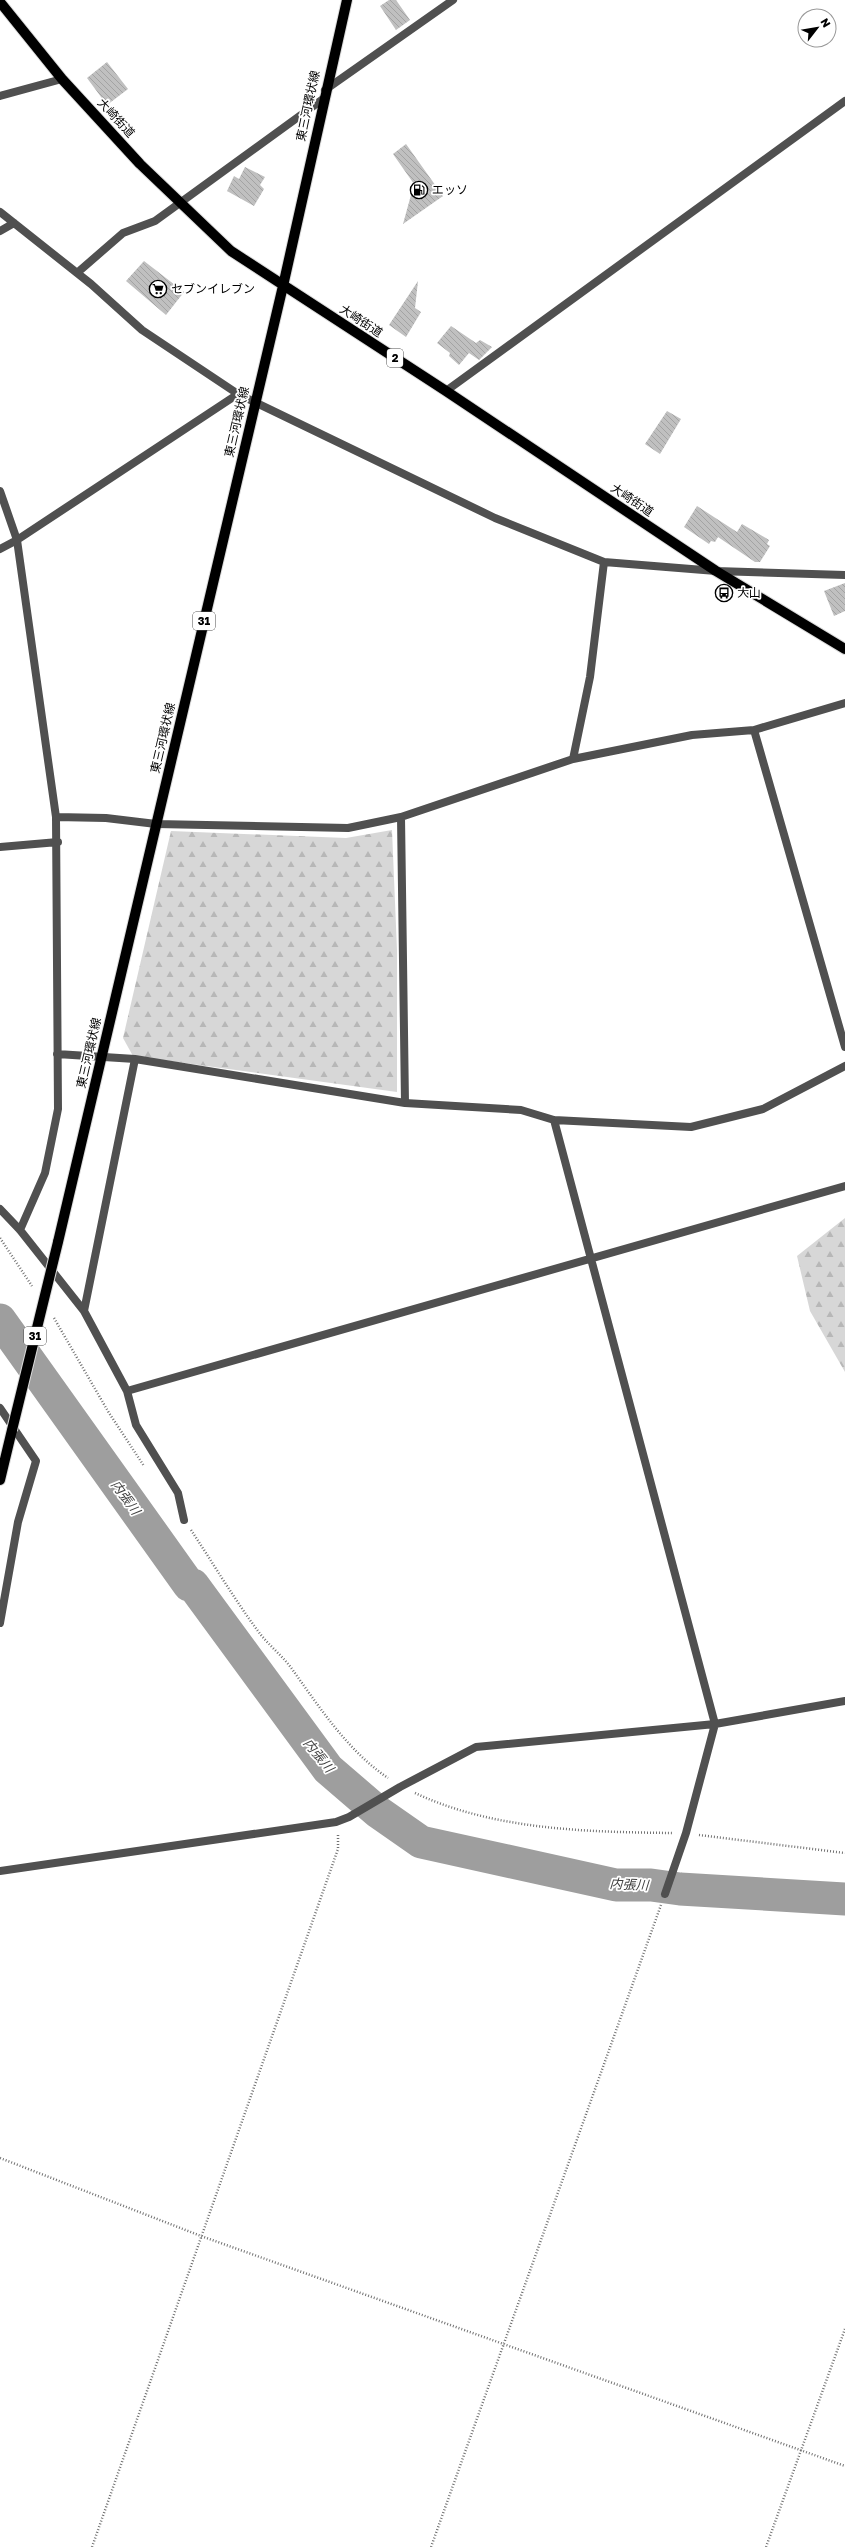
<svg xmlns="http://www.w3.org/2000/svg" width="845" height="2547" font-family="'Golos Text','Noto Sans JP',sans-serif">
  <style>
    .forest { fill: url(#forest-firs) }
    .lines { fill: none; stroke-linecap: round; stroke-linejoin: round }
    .river { stroke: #9e9e9e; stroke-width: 33 }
    .building { fill: url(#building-back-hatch) }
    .primary-casing { stroke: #dbdbdb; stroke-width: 12 }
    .path { stroke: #727272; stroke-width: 2.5; stroke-dasharray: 1 2; stroke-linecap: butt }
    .street { stroke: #505050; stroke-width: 8 }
    .primary { stroke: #000; stroke-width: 10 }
    .primary-bridge-casing { stroke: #dbdbdb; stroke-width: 12; stroke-linecap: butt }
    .primary-bridge { stroke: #000; stroke-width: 10 }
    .labels { text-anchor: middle; stroke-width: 3.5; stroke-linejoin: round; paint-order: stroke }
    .shield { fill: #fff; stroke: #4c4c4c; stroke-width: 1 }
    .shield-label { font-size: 11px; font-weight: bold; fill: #000 }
    .street-label { font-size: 12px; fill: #000; stroke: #fff }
    .poi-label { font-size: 12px; fill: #000; stroke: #fff; text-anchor: start }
    .water-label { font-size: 13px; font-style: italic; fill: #3f3f3f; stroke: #fff }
  </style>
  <defs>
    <pattern id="forest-firs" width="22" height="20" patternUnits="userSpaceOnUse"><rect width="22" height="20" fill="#d7d7d7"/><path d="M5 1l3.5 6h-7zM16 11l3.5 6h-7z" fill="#b7b7b7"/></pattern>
    <pattern id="building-back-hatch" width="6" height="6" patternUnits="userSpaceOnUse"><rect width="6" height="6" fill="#c0c0c0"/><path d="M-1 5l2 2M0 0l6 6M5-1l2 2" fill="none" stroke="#a3a3a3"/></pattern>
  </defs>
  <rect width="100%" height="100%" fill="#fff"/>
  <path class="forest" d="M392,830L397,950V1092L133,1056L123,1038L171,831L346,838Z
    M845,1218V1372L810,1311L797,1256Z"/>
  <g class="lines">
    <path class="river" d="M0,1320L189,1585H193L328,1769L378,1812L421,1842L616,1885H651L680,1889L845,1899"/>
  </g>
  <path class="building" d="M389,0H396L410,20L396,30L380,6Z
    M107,62L128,89L107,105L87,78Z
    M406,144L443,196L403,224L414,184L393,154Z
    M245,167L265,177L260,185L264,189L254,206L227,191L234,176L239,179Z
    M144,261L184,292L166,315L126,281Z
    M418,281L415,308L421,312L406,337L389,325Z
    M451,326L476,343L480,340L492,347L479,360L469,353L459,365L449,356L450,353L437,343Z
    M667,411L681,419L660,454L645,444Z
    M697,506L737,532L742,524L769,540L767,544L770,546L760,562H755L718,537L715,542L711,541L709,544L684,527Z
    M845,583V611L834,616L824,591Z"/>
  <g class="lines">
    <defs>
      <path id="primary" d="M0,2L62,79L140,164L231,251L446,391L716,571L845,649
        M58,1242L283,286L347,0
        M0,1480L12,1430"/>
    </defs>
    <use href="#primary" class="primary-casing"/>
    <path class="path" d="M0,1238L32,1286
      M54,1318L109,1413L144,1466
      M191,1530C213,1563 234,1599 258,1631C268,1645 282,1655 292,1669C320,1708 348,1751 388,1778
      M415,1793C494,1830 586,1832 673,1833
      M699,1835L845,1853
      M0,2158L201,2236L845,2466
      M92,2547L338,1849V1833
      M431,2547L661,1905
      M766,2547L845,2329"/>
    <path class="street" d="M325,90L453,0
      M0,96L62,79
      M0,212L91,284L142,330L238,394L495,518L604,562L716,571L845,575
      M0,231L14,223
      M77,273L123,233L155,221L323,99
      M446,391L845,101
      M0,491L17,540L56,817
      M0,549L17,540L238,394
      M754,730L845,1047
      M573,759L590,677L604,562
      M401,817L405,1103
      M0,847L58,842
      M57,1054L135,1059L84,1311L127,1391L136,1425L178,1493L184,1520
      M135,1059L405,1103L521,1110L554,1120L691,1127L763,1109L845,1066
      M554,1120L715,1724L686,1833L665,1894
      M0,1209L20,1230L84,1311
      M20,1230L45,1173L58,1109L56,817L106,818L156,824L348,828L401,817L573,759L692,735L754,730L845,703
      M127,1391L845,1186
      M0,1408L36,1461L18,1522L0,1623
      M0,1871L336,1822L349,1817L400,1787L476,1747L715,1724L845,1701"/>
    <use href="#primary" class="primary"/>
    <defs>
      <path id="primary-bridge" d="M12,1430L58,1242"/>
    </defs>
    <use href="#primary-bridge" class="primary-bridge-casing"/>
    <use href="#primary-bridge" class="primary-bridge"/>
  </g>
  <defs>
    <symbol id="fuel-ring" viewBox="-11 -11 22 22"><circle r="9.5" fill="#fff" stroke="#000" stroke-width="1.5"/><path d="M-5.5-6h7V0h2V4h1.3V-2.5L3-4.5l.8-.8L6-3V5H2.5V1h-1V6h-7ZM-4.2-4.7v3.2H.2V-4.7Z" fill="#000"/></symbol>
    <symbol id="supermarket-ring" viewBox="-11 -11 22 22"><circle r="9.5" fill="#fff" stroke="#000" stroke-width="1.5"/><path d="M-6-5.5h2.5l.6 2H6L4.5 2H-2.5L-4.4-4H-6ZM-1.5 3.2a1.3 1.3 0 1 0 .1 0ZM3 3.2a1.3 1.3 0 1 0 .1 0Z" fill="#000"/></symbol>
    <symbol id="bus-ring" viewBox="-11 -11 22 22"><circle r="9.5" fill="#fff" stroke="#000" stroke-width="1.5"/><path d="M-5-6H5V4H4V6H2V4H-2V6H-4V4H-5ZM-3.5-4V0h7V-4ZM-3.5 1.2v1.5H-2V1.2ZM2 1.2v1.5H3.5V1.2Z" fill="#000"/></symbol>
  </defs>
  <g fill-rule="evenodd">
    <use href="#fuel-ring" x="409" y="180" width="20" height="20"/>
    <use href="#supermarket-ring" x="148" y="279" width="20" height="20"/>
    <use href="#bus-ring" x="714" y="583" width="20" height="20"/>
  </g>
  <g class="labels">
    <g class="shield">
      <rect x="387" y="349" width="16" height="18" rx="3"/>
      <rect x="193" y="612" width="22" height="18" rx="3"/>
      <rect x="24" y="1327" width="22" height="18" rx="3"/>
    </g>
    <g class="shield-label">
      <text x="395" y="362">2</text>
      <text x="204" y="625">31</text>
      <text x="35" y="1340">31</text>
    </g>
    <g class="street-label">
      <text transform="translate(308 106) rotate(-78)" y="4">東三河環状線</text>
      <text transform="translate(116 118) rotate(47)" y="4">大崎街道</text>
      <text transform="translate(361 321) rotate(33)" y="4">大崎街道</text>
      <text transform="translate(237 422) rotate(-77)" y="4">東三河環状線</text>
      <text transform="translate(632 500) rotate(34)" y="4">大崎街道</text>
      <text transform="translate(163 738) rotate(-77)" y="4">東三河環状線</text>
      <text transform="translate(89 1053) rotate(-77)" y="4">東三河環状線</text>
    </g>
    <g class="poi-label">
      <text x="432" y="194">エッソ</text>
      <text x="171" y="293">セブンイレブン</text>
      <text x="737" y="597">大山</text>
    </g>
    <g class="water-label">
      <text transform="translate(126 1497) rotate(54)" y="5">内張川</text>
      <text transform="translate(319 1755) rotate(51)" y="5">内張川</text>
      <text transform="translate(629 1884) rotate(3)" y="5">内張川</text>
    </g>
  </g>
  <g transform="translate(817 28) rotate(59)"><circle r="19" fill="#ffffff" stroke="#999999"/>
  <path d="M0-3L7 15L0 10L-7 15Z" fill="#000000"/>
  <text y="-6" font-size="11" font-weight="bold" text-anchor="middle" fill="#000000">N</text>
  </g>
</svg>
